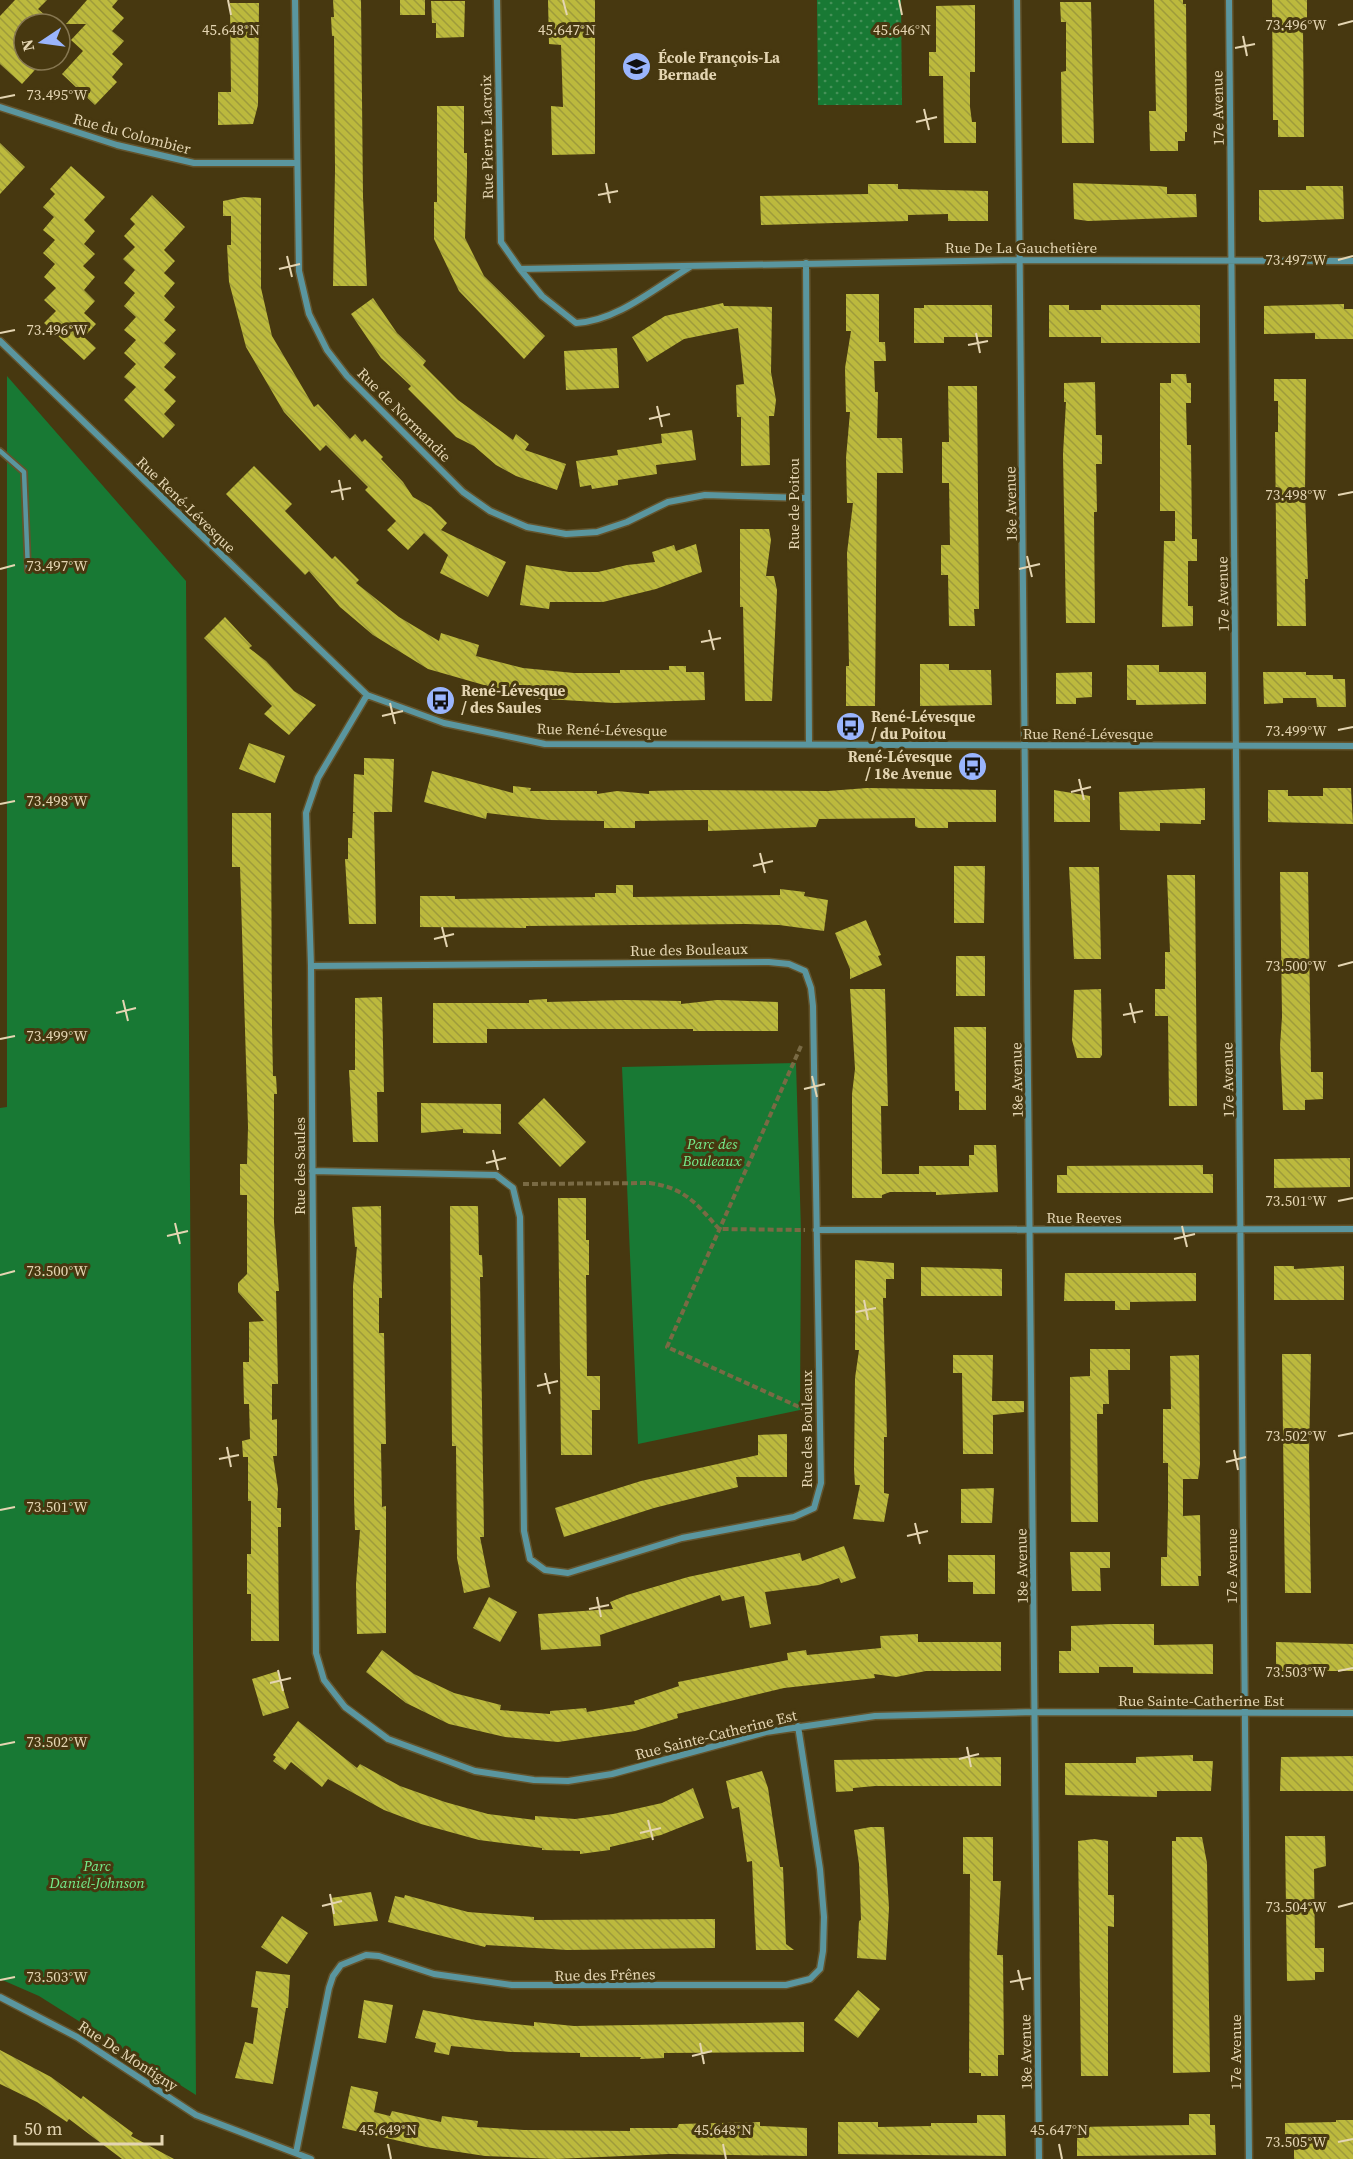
<svg xmlns="http://www.w3.org/2000/svg" width="1353" height="2159" font-family="'Source Serif 4',serif">
  <style>
    .park { fill: #187934 }
    .garden { fill: url(#garden-dots) }
    .building { fill: url(#building-back-hatch) }
    .lines { fill: none; stroke-linecap: round; stroke-linejoin: round }
    .lane-casing { stroke: #63542d; stroke-width: 8 }
    .street-casing { stroke: #63542d; stroke-width: 9 }
    .path { stroke: #796a44; stroke-width: 4; stroke-dasharray: 6 3; stroke-linecap: butt }
    .lane { stroke: #5a969f; stroke-width: 4.5 }
    .street { stroke: #5a969f; stroke-width: 6 }
    .ticks { fill: none; stroke: #e4d5b2; stroke-width: 2 }
    .labels { text-anchor: middle; stroke-width: 6; stroke-linejoin: round; paint-order: stroke }
    .poi-label { font-size: 15px; font-weight: bold; fill: #e4d5b2; stroke: #473810; text-anchor: start }
    .street-label { font-size: 15px; fill: #e4d5b2; stroke: #473810 }
    .park-label { font-size: 15px; font-style: italic; fill: #74ec8b; stroke: #473810 }
    .ticks-label { font-size: 15px; text-anchor: middle; fill: #e4d5b2; stroke: #473810; stroke-width: 6; stroke-linejoin: round; paint-order: stroke }
  </style>
  <defs>
    <pattern id="garden-dots" width="8" height="8" patternUnits="userSpaceOnUse" patternTransform="scale(1.5)"><rect width="8" height="8" fill="#187934"/><path d="M2 2h.1M6 6h.1" fill="none" stroke="#459158" stroke-width="1.8" stroke-linecap="round"/></pattern>
    <pattern id="building-back-hatch" width="6" height="6" patternUnits="userSpaceOnUse" patternTransform="scale(1.5)"><rect width="6" height="6" fill="#bcb93d"/><path d="M-1 5l2 2M0 0l6 6M5-1l2 2" fill="none" stroke="#9e9b3b"/></pattern>
  </defs>
  <rect width="100%" height="100%" fill="#473810"/>
  <path class="park" d="M7,376L186,581L196,2095L39,1996L0,1979V1108L7,1107Z
    M796,1063L801,1231L800,1410L638,1444L622,1067Z"/>
  <path class="garden" d="M817,0H901L902,105H818Z"/>
  <path class="building" d="M15,0H47L38,9L55,24H24V60H44L22,84L0,64V16Z
    M87,0H118L112,7L124,18L112,31L124,41L112,54L123,64L112,77L117,82L95,105L62,74L83,51L71,40L86,24H66Z
    M333,0H361L363,197L367,286H333L335,170L334,36H332L331,17H334Z
    M400,0H425V15H400Z
    M548,0H595V154L552,155L551,106L563,107L561,45L549,44Z
    M1154,0H1183V4H1186L1187,132H1185V141H1178V151H1150L1149,111H1156Z
    M1272,0H1307V29H1303L1304,137H1278V120H1273Z
    M431,1H465L464,37L436,38V23H432Z
    M1060,2H1091L1094,143H1062L1061,72L1066,71V22H1061Z
    M230,3H259L258,105L253,124L218,125V92H231Z
    M975,5V72H970V107L972,122H976V143H944L943,76H929V52H936V6Z
    M437,106H464V153H467V172L465,238L484,276L545,336L524,359L459,291L434,239V202H437Z
    M0,143L25,167L0,194Z
    M71,166L105,197L84,220L95,231L84,244L95,254L83,266L95,277L84,290L95,301L84,313L96,324L84,337L96,348L84,360L44,323L56,311L44,300L56,288L44,277L55,264L43,253L55,240L43,230L54,217L43,207L55,194L50,189Z
    M1073,183L1158,186L1167,187V194H1196L1197,217L1088,221L1074,219Z
    M868,184H898V189L988,191V221H948V214L908,215V221L761,225L760,196L868,194Z
    M1306,186H1343L1344,219L1262,222L1259,220V190H1306Z
    M152,195L185,227L164,250L175,261L164,273L175,283L164,296L175,307L164,320L176,330L164,343L176,354L164,367L176,377L164,390L176,401L164,414L175,425L163,438L124,400L136,387L124,377L136,364L124,353L136,340L124,330L136,317L124,306L135,293L124,283L135,270L123,259L135,247L124,236L135,224L130,219Z
    M243,197L261,198V288L272,336L314,407L318,404L350,439L355,434L362,442L365,439L383,457L381,459L403,482L413,497L431,507L447,523L441,530L506,562L488,597L440,573L448,555L424,533L408,550L387,530L396,521L365,490L368,487L326,445L320,451L284,412L246,347L229,282L227,245H231V216H223V201Z
    M846,294H879V342H885L886,361H874L875,392H878L877,438H902L903,473H877L875,706H846V666H849L847,553L853,503H847L846,458L850,412H846L845,368L851,331H846Z
    M373,298L397,333L426,361L423,365L458,400L513,440L516,434L529,444L525,450L566,464L557,490L516,476L496,465L474,446L456,437L408,389L411,386L381,358L351,314Z
    M723,303L724,306L772,307L771,372L776,400L774,416H769L770,465L741,466V417H737L736,385L744,384L738,328L684,339L647,362L632,337L665,316Z
    M1344,304V309H1353V339H1315V333L1264,334V306Z
    M924,305H992V337H944V343H914V308H924Z
    M1049,305H1069V310H1101V305H1200V343H1101V337H1049Z
    M617,348L619,388L566,390L564,351Z
    M1171,374H1186L1187,383H1191V403H1186L1187,445H1191L1192,539H1197V561H1188V606H1193V626L1162,627L1164,541H1175V511H1160V383H1171Z
    M1274,379H1306L1305,493L1308,579H1305L1306,626H1277L1275,432H1278V401H1274Z
    M1095,382L1096,435H1102V464H1096L1097,512H1094L1095,623H1066L1063,454L1066,402H1064V383Z
    M948,386H977L979,609H974L975,626H949L948,575H941V545H950L949,483H942V442H949Z
    M692,430L696,460L656,465L657,474L618,480V485L592,489L591,485L580,487L576,461L618,455L617,450L662,443L661,434Z
    M254,466L292,504L285,511L332,559L335,556L359,580L356,583L399,617L439,641L441,633L479,645L476,656L523,668L574,673H620V670H669V666H686V672H704L705,700L614,703L529,698L428,669L373,635L340,607L309,571L305,575L226,494Z
    M740,529H769L771,540L766,576H774L777,590L772,701H745L743,607H740Z
    M696,544L702,572L656,589L603,602H550L549,609L520,605L526,565L569,572H598L627,565L655,562L652,552L674,545L676,551Z
    M225,617L252,646L249,648L266,661L294,691L316,705L289,735L264,714L272,706L204,638Z
    M920,664H949V670H991L992,705L920,706Z
    M1127,665H1159V672H1206V704L1136,705V700H1127Z
    M1092,672V697L1076,698V704H1056V673Z
    M1263,672H1306V675H1333V679H1345L1346,707H1317L1316,698H1283V703L1264,704Z
    M249,743L285,756L275,783L239,769Z
    M364,758L394,759L392,812H374L376,924H349L345,859H348V838H352L353,813H356L353,812L354,774L364,775Z
    M432,771L513,793V786L531,788L530,791H597V794L617,791L649,794V791L688,790L828,791L867,788L996,790V822H948V828H918L915,826V818L819,819L816,827L708,831V820L635,821V828H604V821L548,820L487,813L486,819L424,802Z
    M1205,788V820H1201V824L1160,823V831L1120,830L1119,792Z
    M1323,788H1351L1353,824L1268,822V790H1288V796H1323Z
    M1054,790L1090,796V822H1054Z
    M232,813H271L272,1025L273,1076H276L277,1094H274V1222L279,1291H276L278,1384H272V1420L277,1419V1456H273L278,1489L277,1508H281V1527H278L279,1641H251V1594H247V1554H251V1501H248V1457H243L242,1441L250,1439L249,1404H244L243,1362H249V1322L264,1321L238,1292V1283L247,1274V1195H240V1164H247L248,1127L240,867H232Z
    M954,866H985L984,923H954Z
    M1069,867H1099L1101,959H1074Z
    M1280,872H1308L1311,1072H1323V1099L1305,1100V1110H1283L1280,1046L1282,1017Z
    M1167,875H1195L1197,1106H1169L1168,1016H1155V989H1165V952H1170Z
    M616,885H633V897L780,895V889L805,892L804,896L828,900L824,931L779,925L745,924L526,926V928L420,927V896H455V899L595,897V893H616Z
    M866,920L881,955L878,956L882,965L850,979V969L835,933Z
    M956,956H985V996H956Z
    M850,989H885L888,1106H881L882,1174H919V1166H969V1155H974V1145H996L998,1192L936,1195V1192H890L882,1195V1198H852V1094L855,1069Z
    M1101,989L1102,1055L1100,1058H1077L1072,1040L1074,990Z
    M382,997L384,1092H377L378,1142H353L349,1070H355V998Z
    M547,999V1002L624,1000L681,1001V1004L717,1000L778,1002V1031H693V1029H487V1043H433V1003H529V1000Z
    M954,1027H986V1110H959V1091H955Z
    M544,1098L586,1142L560,1167L518,1123Z
    M421,1103L501,1104V1134L463,1133V1129L421,1133Z
    M1350,1158V1187L1274,1188V1159Z
    M1203,1165V1174H1213V1193H1057V1175H1067V1166Z
    M558,1198H586V1240H589V1275H586L587,1376H600V1410H592V1455H561Z
    M381,1206L382,1298H379V1333H384L386,1444H381L382,1507L386,1506V1633L357,1634L356,1584L360,1530H355L354,1498L353,1286L357,1247H355L352,1207Z
    M450,1206H478L479,1255H482L483,1277H480L484,1537H480L490,1587L464,1593L457,1558L456,1446H452Z
    M855,1260L894,1263V1279H886V1298H883L887,1437H884V1493L889,1494L884,1522L853,1519L860,1485H855L854,1469L855,1378L859,1350H855Z
    M1274,1266H1294V1269L1344,1266V1300H1274Z
    M921,1267L1002,1269V1296H921Z
    M1065,1273H1196V1301L1130,1302V1310H1115V1301H1064Z
    M1090,1349H1130V1370H1108L1109,1404H1103V1414H1097L1098,1522H1071L1070,1377L1090,1376Z
    M1282,1354H1311L1309,1456L1311,1593H1285Z
    M953,1355H993L992,1401H1024V1412L993,1415V1454H963L962,1373H953Z
    M1199,1355L1200,1464L1198,1479H1183V1516L1200,1515L1201,1576H1198L1199,1586H1161V1557H1167L1168,1508V1463H1163V1409H1171L1170,1356Z
    M787,1434V1477H736L738,1487L654,1508L564,1537L555,1508L641,1481L758,1455V1435Z
    M994,1488L992,1523H961V1489Z
    M844,1546L856,1578L841,1583L839,1578L819,1585L765,1592L771,1624L750,1628L744,1596L722,1601L720,1595L600,1635L601,1646L541,1650L538,1614L613,1609L610,1602L627,1595L688,1577L800,1553L802,1561Z
    M1070,1552H1110V1568H1100L1101,1591H1072Z
    M948,1555H995V1594H973V1582H948Z
    M489,1597L517,1612L500,1642L473,1628Z
    M1112,1624H1154V1645L1213,1644V1674L1133,1673V1667H1099V1673H1059V1651H1071V1626Z
    M918,1634V1642H1001V1671H926L896,1677L874,1674L875,1678L784,1688L677,1714L678,1718L635,1731L558,1742L505,1737L449,1724L406,1703L366,1672L382,1650L414,1674L454,1693L501,1705L500,1710L550,1714V1711L586,1708L587,1712L635,1704L634,1701L679,1686L678,1682L788,1660L787,1653L806,1650L807,1655L881,1648L880,1636Z
    M1276,1642L1353,1644V1671H1276Z
    M278,1671L289,1708L263,1716L252,1679Z
    M298,1721L357,1768L360,1764L400,1786L445,1802L488,1814L535,1820V1816L575,1819L613,1814L662,1803L693,1788L704,1818L661,1835L610,1847V1850L580,1854V1851L542,1850V1848L479,1840L421,1824L384,1810L328,1779L322,1787L291,1762L285,1770L273,1761L276,1757L273,1755Z
    M1193,1755V1761H1213L1211,1791H1157V1797L1065,1795V1763H1136V1757Z
    M1353,1756V1791H1280L1281,1757Z
    M1001,1757V1786H875L853,1788V1791L836,1792L834,1760Z
    M762,1771L768,1788L780,1867H783L786,1944L794,1950H756L752,1861L747,1862L739,1807L732,1809L726,1781Z
    M871,1827H884L889,1908L886,1960L857,1958L859,1921L861,1920L859,1864L854,1830Z
    M1285,1836H1325L1326,1866L1314,1869L1315,1948H1324V1972H1315V1980L1287,1981Z
    M963,1837H993V1881H1001L997,1955H1003L1004,2055H998V2076H981V2073H969L970,1874H963Z
    M1176,1837H1202L1207,1863L1210,2072L1173,2073L1172,1841H1176Z
    M1094,1839L1108,1841V1895H1114V1927L1108,1926V2076H1081L1078,1841Z
    M371,1892L378,1921L334,1926L331,1898Z
    M405,1895L468,1912L534,1917V1920L715,1919V1948L567,1950L486,1945L485,1947L388,1922L395,1896L404,1898Z
    M282,1916L308,1933L287,1964L261,1947Z
    M256,1971L290,1975L288,2008H286L273,2084L235,2078L245,2042L253,2044L258,2008L251,2007Z
    M858,1990L880,2009L858,2038L834,2020Z
    M364,2000L393,2005L386,2043L358,2038Z
    M423,2010L476,2020L534,2026V2022L574,2026L804,2022V2052L664,2053V2058L640,2059L641,2057H580V2053L511,2052L451,2046L449,2055L434,2052L436,2043L415,2038Z
    M0,2050L51,2077L81,2099L83,2096L133,2133L131,2136L174,2159H122L69,2119L67,2122L37,2102L0,2084Z
    M351,2086L378,2092L374,2112L390,2116L392,2111L441,2122L442,2116L478,2121L477,2127L524,2130L630,2131V2128H677L679,2124L760,2122V2126L807,2128V2156L669,2154L555,2159L485,2156L426,2147L342,2128Z
    M1189,2114H1210V2125H1215L1216,2155L1077,2156V2127L1189,2125Z
    M977,2115H1005L1006,2156L838,2154V2122H878V2127L931,2126V2123H977Z
    M1336,2120H1353V2159H1294V2147H1285V2123L1336,2122Z"/>
  <g class="lines">
    <defs>
      <path id="lane" d="M0,451L24,472L28,570"/>
      <path id="street" d="M295,0L299,271L309,314L327,350L347,376L463,492L490,511L527,527L566,534L597,532L627,522L668,502L705,495L806,498
        M497,0L501,242L520,269
        M1017,0L1039,2159
        M1229,0L1249,2159
        M0,107L117,145L194,163H297
        M806,263L809,744
        M690,267C655,288 617,321 576,323L542,296L520,269L1021,260L1353,261
        M0,341L367,695L444,723L545,744L1353,746
        M367,695L318,778L306,813L311,966L316,1653L324,1680L345,1707L388,1739L475,1771L534,1780L568,1781L612,1774L766,1732L875,1716L1035,1712L1353,1713
        M311,966L769,962L789,964L805,971L811,988L813,1006L821,1483L814,1508L794,1517L682,1538L568,1573L545,1570L530,1559L524,1531L520,1217L513,1188L496,1175L312,1171
        M816,1230L1353,1229
        M0,1997L77,2037L196,2115L311,2159
        M296,2153L329,1988L333,1976L341,1965L366,1955L379,1956L434,1974L512,1985H786L810,1979L820,1969L823,1951L824,1917L820,1869L798,1726"/>
    </defs>
    <use href="#lane" class="lane-casing"/>
    <use href="#street" class="street-casing"/>
    <path class="path" d="M801,1046L667,1347L808,1411
      M523,1184L650,1183C685,1188 697,1204 719,1229L805,1230"/>
    <use href="#lane" class="lane"/>
    <use href="#street" class="street"/>
  </g>
  <path class="ticks" d="M228,0L231,15M563,0L567,15M899,0L902,15M1338,25L1353,21M1243,36L1247,56M1235,48L1255,44M0,98L15,95M924,109L929,130M916,122L937,117M606,183L610,203M598,195L618,191M287,256L292,277M1338,260L1353,256M279,269L300,264M0,333L15,330M976,333L980,353M968,345L988,341M657,406L662,427M649,419L670,414M339,480L343,500M331,492L351,488M1338,495L1353,492M1027,556L1032,577M0,569L15,565M1019,569L1040,564M709,630L714,650M701,642L721,638M390,703L395,724M382,716L403,711M1338,730L1353,727M1079,779L1084,800M1071,792L1091,787M0,804L15,801M760,853L765,873M753,866L773,861M442,927L447,947M434,939L454,934M1338,966L1353,962M123,1000L128,1021M1130,1003L1135,1023M116,1013L136,1008M1123,1015L1143,1011M0,1039L15,1036M812,1076L817,1097M804,1089L825,1084M493,1150L498,1170M486,1163L506,1158M1338,1201L1353,1198M175,1223L180,1244M1182,1226L1187,1247M167,1236L188,1231M1174,1239L1195,1234M0,1275L15,1271M864,1300L868,1320M856,1312L876,1308M545,1373L550,1394M537,1386L558,1381M1338,1436L1353,1433M227,1447L231,1467M1234,1450L1238,1470M219,1459L239,1455M1226,1462L1246,1457M0,1510L15,1507M915,1523L920,1544M907,1536L928,1531M597,1597L601,1617M589,1609L609,1605M278,1670L283,1691M1338,1671L1353,1668M270,1683L291,1678M0,1745L15,1742M967,1747L971,1767M959,1759L979,1754M648,1820L653,1840M640,1833L661,1828M330,1894L334,1914M322,1906L342,1901M1338,1907L1353,1903M1018,1970L1023,1990M0,1980L15,1977M1010,1982L1031,1978M700,2043L704,2064M692,2056L712,2051M1338,2142L1353,2139M388,2144L391,2159M723,2144L726,2159M1059,2144L1062,2159"/>
  <defs>
    <symbol id="school-disc" viewBox="-11 -11 22 22"><circle r="9.5" fill="#9ab5fd" stroke="#473810"/><path d="M0-5L7-2L0 1L-7-2ZM-4 1L0 2.5L4 1V4Q0 6-4 4Z" fill="#111"/></symbol>
    <symbol id="bus-disc" viewBox="-11 -11 22 22"><circle r="9.5" fill="#9ab5fd" stroke="#473810"/><path d="M-5-6H5V4H4V6H2V4H-2V6H-4V4H-5ZM-3.5-4V0h7V-4ZM-3.5 1.2v1.5H-2V1.2ZM2 1.2v1.5H3.5V1.2Z" fill="#111"/></symbol>
  </defs>
  <g fill-rule="evenodd">
    <use href="#school-disc" x="620" y="50" width="33" height="33"/>
    <use href="#bus-disc" x="424" y="684" width="33" height="33"/>
    <use href="#bus-disc" x="834" y="710" width="33" height="33"/>
    <use href="#bus-disc" x="956" y="750" width="33" height="33"/>
  </g>
  <g class="labels">
    <g class="poi-label">
      <text x="658" y="63">École François-La<tspan x="658" dy="17">Bernade</tspan></text>
      <text x="461" y="696">René-Lévesque<tspan x="461" dy="17">/ des Saules</tspan></text>
      <text x="871" y="722">René-Lévesque<tspan x="871" dy="17">/ du Poitou</tspan></text>
      <text x="952" y="762" text-anchor="end">René-Lévesque<tspan x="952" dy="17">/ 18e Avenue</tspan></text>
    </g>
    <g class="street-label">
      <text transform="translate(1218 108) rotate(-91)" y="5">17e Avenue</text>
      <text transform="translate(132 134) rotate(15)" y="5">Rue du Colombier</text>
      <text transform="translate(487 137) rotate(-91)" y="5">Rue Pierre Lacroix</text>
      <text x="1021" y="253">Rue De La Gauchetière</text>
      <text transform="translate(404 415) rotate(45)" y="5">Rue de Normandie</text>
      <text transform="translate(794 504) rotate(-90)" y="5">Rue de Poitou</text>
      <text transform="translate(1011 504) rotate(-91)" y="5">18e Avenue</text>
      <text transform="translate(186 505) rotate(44)" y="5">Rue René-Lévesque</text>
      <text transform="translate(1223 594) rotate(-91)" y="5">17e Avenue</text>
      <text transform="translate(602 730) rotate(1)" y="5">Rue René-Lévesque</text>
      <text x="1088" y="739">Rue René-Lévesque</text>
      <text transform="translate(689 950) rotate(-1)" y="5">Rue des Bouleaux</text>
      <text transform="translate(1017 1080) rotate(-91)" y="5">18e Avenue</text>
      <text transform="translate(1228 1080) rotate(-91)" y="5">17e Avenue</text>
      <text transform="translate(300 1166) rotate(-90)" y="5">Rue des Saules</text>
      <text x="1084" y="1223">Rue Reeves</text>
      <text transform="translate(807 1429) rotate(-90)" y="5">Rue des Bouleaux</text>
      <text transform="translate(1022 1566) rotate(-91)" y="5">18e Avenue</text>
      <text transform="translate(1232 1566) rotate(-90)" y="5">17e Avenue</text>
      <text x="1201" y="1706">Rue Sainte-Catherine Est</text>
      <text transform="translate(716 1735) rotate(-14)" y="5">Rue Sainte-Catherine Est</text>
      <text transform="translate(605 1975) rotate(-1)" y="5">Rue des Frênes</text>
      <text transform="translate(1026 2052) rotate(-91)" y="5">18e Avenue</text>
      <text transform="translate(1236 2052) rotate(-90)" y="5">17e Avenue</text>
      <text transform="translate(128 2056) rotate(33)" y="5">Rue De Montigny</text>
    </g>
    <g class="park-label">
      <text x="712" y="1149">Parc des<tspan x="712" dy="17">Bouleaux</tspan></text>
      <text x="97" y="1871">Parc<tspan x="97" dy="17">Daniel-Johnson</tspan></text>
    </g>
  </g>
  <g class="ticks-label">
    <text x="1296" y="30">73.496°W</text>
    <text x="231" y="35">45.648°N</text>
    <text x="567" y="35">45.647°N</text>
    <text x="902" y="35">45.646°N</text>
    <text x="57" y="100">73.495°W</text>
    <text x="1296" y="265">73.497°W</text>
    <text x="57" y="335">73.496°W</text>
    <text x="1296" y="500">73.498°W</text>
    <text x="57" y="571">73.497°W</text>
    <text x="1296" y="736">73.499°W</text>
    <text x="57" y="806">73.498°W</text>
    <text x="1296" y="971">73.500°W</text>
    <text x="57" y="1041">73.499°W</text>
    <text x="1296" y="1206">73.501°W</text>
    <text x="57" y="1276">73.500°W</text>
    <text x="1296" y="1441">73.502°W</text>
    <text x="57" y="1512">73.501°W</text>
    <text x="1296" y="1677">73.503°W</text>
    <text x="57" y="1747">73.502°W</text>
    <text x="1296" y="1912">73.504°W</text>
    <text x="57" y="1982">73.503°W</text>
    <text x="388" y="2135">45.649°N</text>
    <text x="723" y="2135">45.648°N</text>
    <text x="1059" y="2135">45.647°N</text>
    <text x="1296" y="2147">73.505°W</text>
  </g>
  <g transform="translate(42 42) rotate(257)"><circle r="28" fill="#473810" stroke="#867751" stroke-width="1.5"/>
  <path d="M0-4.5L10 22L0 15L-10 22Z" fill="#9ab5fd"/>
  <text y="-9" font-size="16" font-weight="bold" text-anchor="middle" fill="#e4d5b2">N</text>
  </g>
  <path d="M15 2135v9h147v-9" fill="none" stroke="#e4d5b2" stroke-width="3"/>
  <text x="24" y="2135" font-size="18" fill="#e4d5b2" stroke="#473810" stroke-width="4.5" paint-order="stroke">50 m</text>
</svg>
